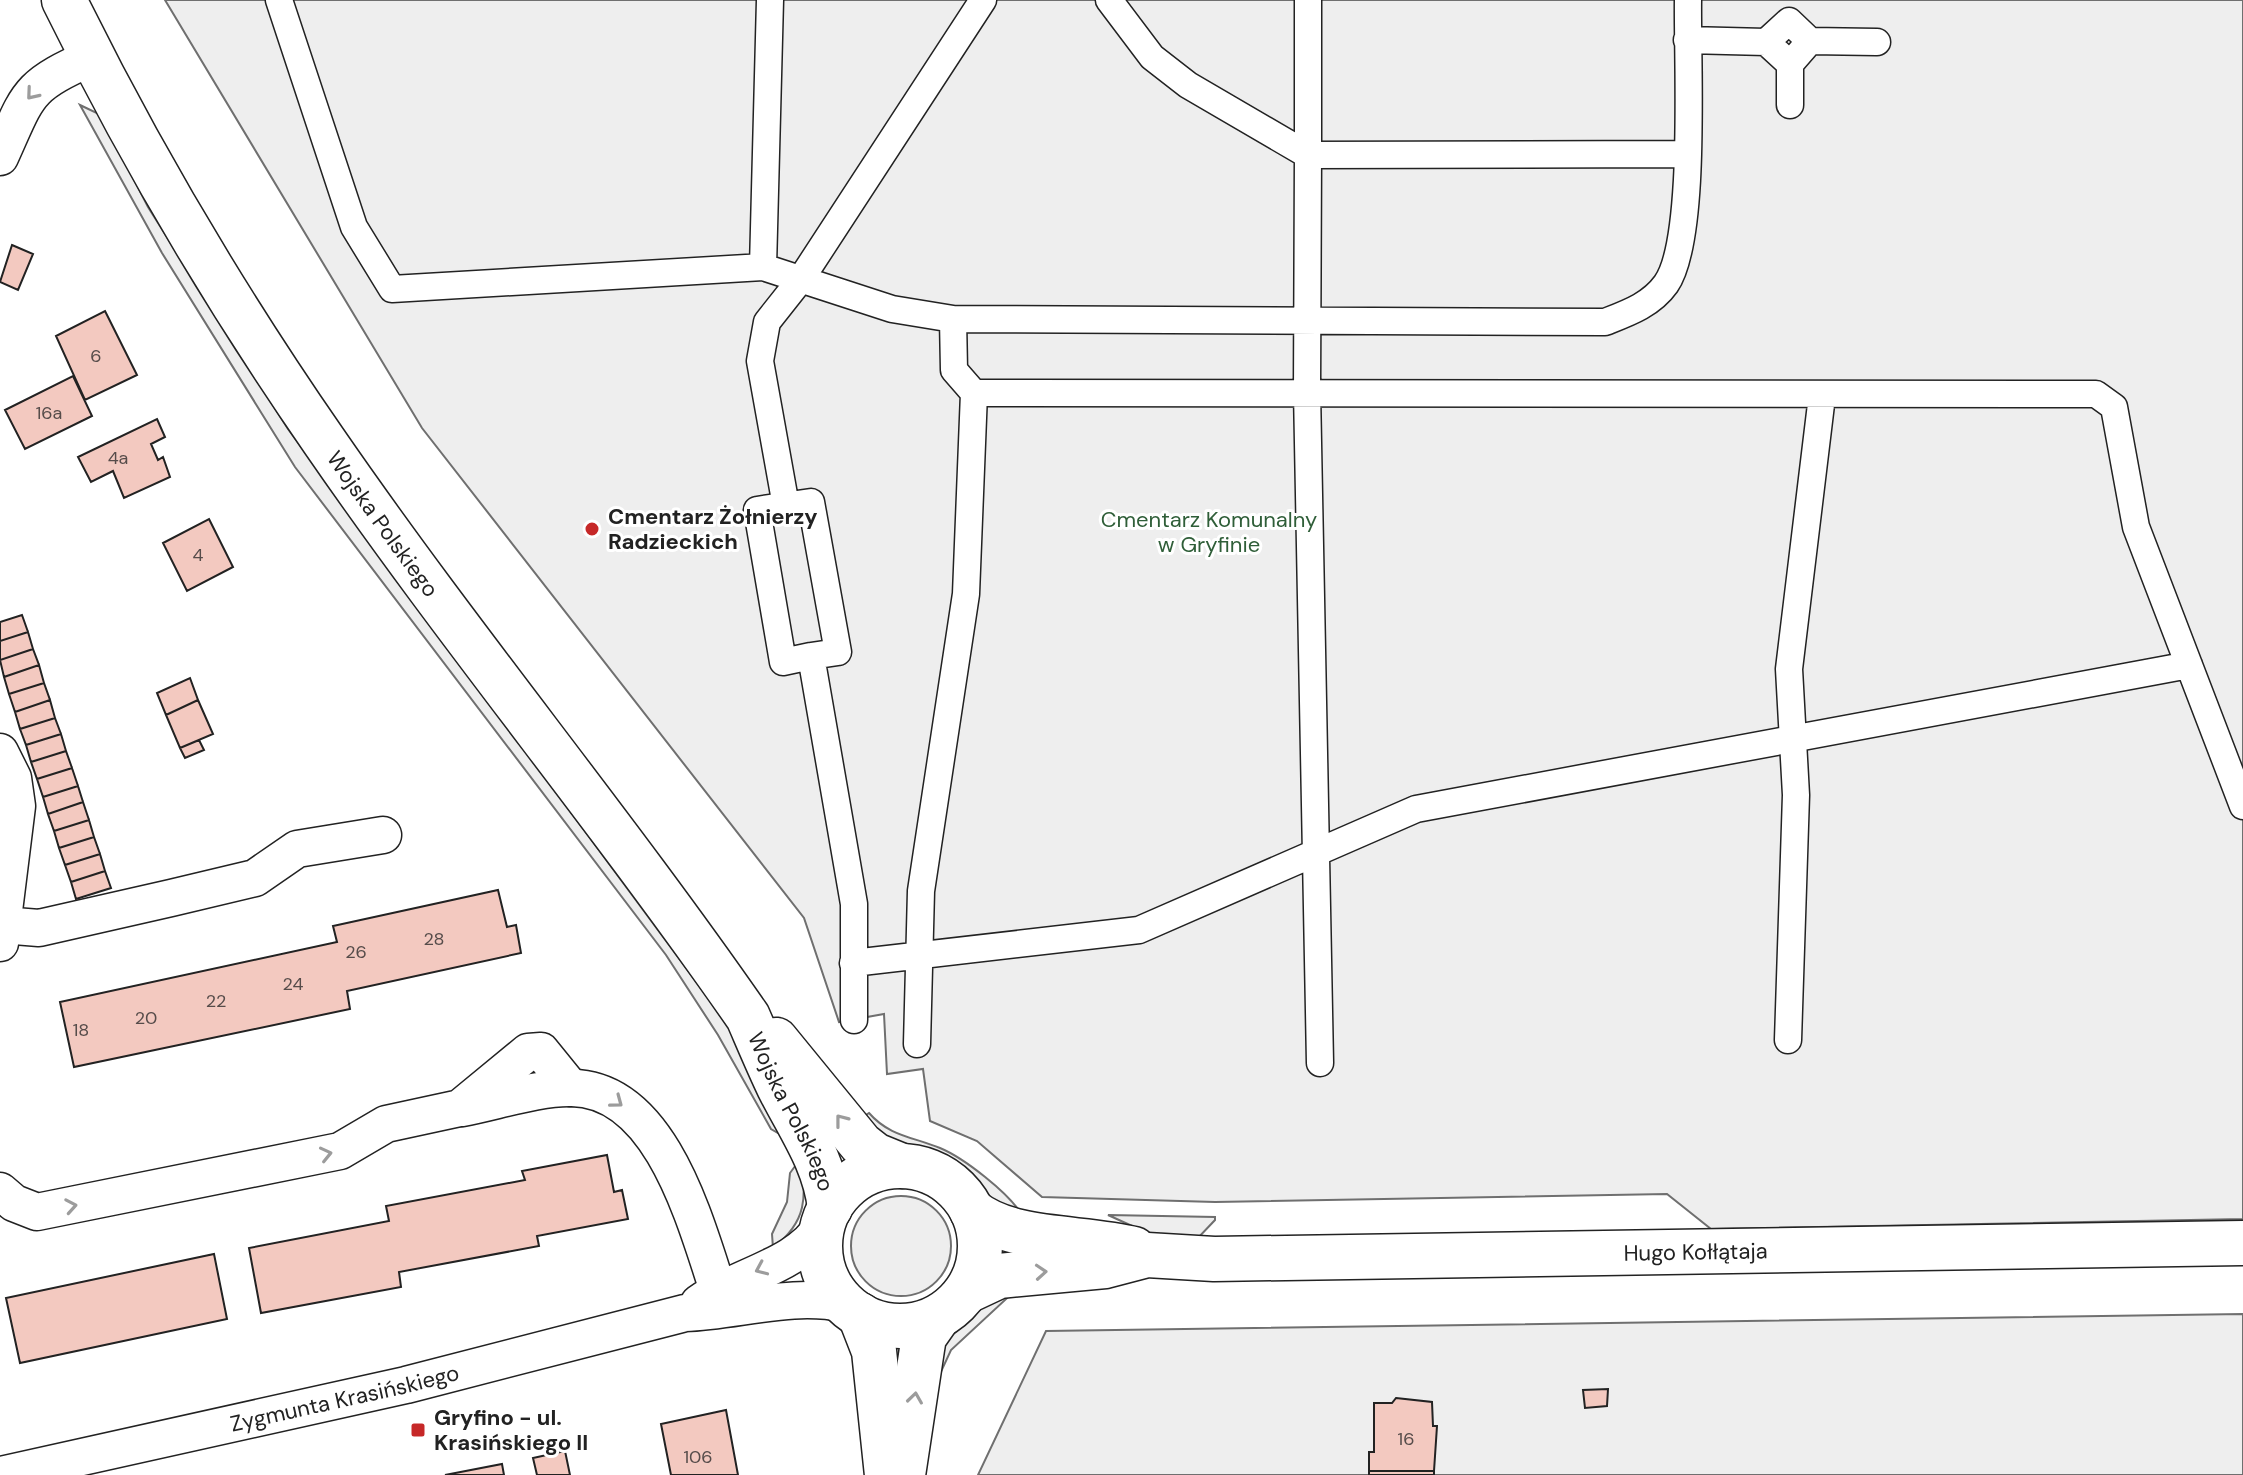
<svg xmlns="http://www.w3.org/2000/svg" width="2243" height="1475" font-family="'DM Sans',sans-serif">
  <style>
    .green { fill: #eee; stroke: #6f6f6f; stroke-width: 2 }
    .building { fill: #f3c9c0; stroke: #222; stroke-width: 2 }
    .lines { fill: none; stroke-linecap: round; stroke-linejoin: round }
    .pedestrian-casing { stroke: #222; stroke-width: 29 }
    .minor-casing { stroke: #222; stroke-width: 39 }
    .tertiary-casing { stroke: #222; stroke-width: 47 }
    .secondary-casing { stroke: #222; stroke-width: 47 }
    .pedestrian { stroke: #fff; stroke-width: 26 }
    .minor { stroke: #fff; stroke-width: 36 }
    .tertiary { stroke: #fff; stroke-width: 44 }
    .secondary { stroke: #fff; stroke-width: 44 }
    .oneway { stroke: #9c9c9c }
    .poi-dot { fill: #c62828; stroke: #fff; stroke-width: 3 }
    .labels { text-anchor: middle; stroke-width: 6; stroke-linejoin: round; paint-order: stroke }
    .number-label { font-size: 18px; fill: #564c4a }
    .poi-label { font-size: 22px; font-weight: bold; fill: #222; stroke: #fff; text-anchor: start }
    .park-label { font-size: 22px; fill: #2f5e38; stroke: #fff }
    .street-label { font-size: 22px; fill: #222; stroke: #fff }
  </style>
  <rect width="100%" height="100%" fill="#fff"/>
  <path class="green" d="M165,0H2243V1219L1711,1229L1667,1194L1215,1202L1042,1197L977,1141L930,1121L923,1069L887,1074L884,1014L839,1022L804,918L422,428Z
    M80,105L101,115L148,207L288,429L737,1037L785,1137L771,1129L718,1035L666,955L295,467L162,253Z
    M869,1113C889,1136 913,1137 940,1148C964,1158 1009,1193 1022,1215L986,1203L953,1168L911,1153L858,1120Z
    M801,1158C806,1197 808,1221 773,1248L772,1234L787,1202L790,1173Z
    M851 1246a50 50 0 1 1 100 0a50 50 0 1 1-100 0Z
    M1108,1215L1215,1217V1220L1197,1239L1154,1236Z
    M1018,1288L951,1350L939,1376L930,1359C957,1314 971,1308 1018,1288Z
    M2243,1314V1475H978L1046,1331Z"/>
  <path class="building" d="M12,245L33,254L18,290L0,282Z
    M105,311L137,375L85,400L56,336Z
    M73,376L92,416L25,449L5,410Z
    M157,419L165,437L151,444L158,460L163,457L170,477L124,498L113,471L91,482L78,457Z
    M209,519L233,567L187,591L163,543Z
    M22,615L28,632L0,641V622Z
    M28,632L33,649L0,660V641Z
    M33,649L39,665L4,677L0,660Z
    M39,665L44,683L9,694L4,677Z
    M190,678L198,700L166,715L157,693Z
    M44,683L50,700L15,712L9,694Z
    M50,700L55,718L20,729L15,712Z
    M198,700L213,734L180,748L166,715Z
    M55,718L61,734L26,745L20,729Z
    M61,734L66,751L31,762L26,745Z
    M199,740L204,750L185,758L180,748Z
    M66,751L72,768L37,779L31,762Z
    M72,768L78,786L43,797L37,779Z
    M78,786L83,802L48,814L43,797Z
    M83,802L89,820L54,831L48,814Z
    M89,820L94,837L59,848L54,831Z
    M94,837L100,854L65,865L59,848Z
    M100,854L105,871L71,882L65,865Z
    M105,871L111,888L76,899L71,882Z
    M498,890L507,927L516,925L521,953L347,991L350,1009L74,1067L60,1002L337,942L333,926Z
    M607,1155L614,1192L622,1190L628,1219L537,1236L539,1246L399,1272L401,1287L261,1313L249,1248L389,1221L386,1206L525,1180L522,1171Z
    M214,1254L227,1319L20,1363L6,1298Z
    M1608,1389L1607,1406L1585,1408L1583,1390Z
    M1396,1398L1432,1402L1433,1426H1437L1434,1471H1369V1452H1374V1403H1392Z
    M726,1410L738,1475H671L661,1424Z
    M565,1451L570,1475H537L533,1458Z
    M502,1464L504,1475H445Z
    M1369,1471H1434V1475H1369Z"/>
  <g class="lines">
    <defs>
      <path id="pedestrian" d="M279,0L354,227L392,289L763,267L892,309L953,319L1605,322C1628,313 1651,305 1666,284C1697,240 1687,60 1688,0
        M1109,0L1152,57L1188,85L1308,155
        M1687,40L1766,42L1790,64L1810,41L1789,21L1766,42
        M1810,41L1877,42
        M1790,64V105
        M1308,155V0
        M763,267L770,0
        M974,393L2096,394L2114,407L2136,527L2243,806
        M786,506L760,361L767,322L801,279L983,0
        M811,656L783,662L757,510L811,502L838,652L811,656L854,904V1020
        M853,963L1139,930L1416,809L2189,665
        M1788,1040L1796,795L1789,669L1822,396
        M917,1044L921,891L966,594L974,393L954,370L953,319
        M1320,1063L1307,391L1308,155L1686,154"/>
      <g id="minor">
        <path d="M0,157C29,93 25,87 92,57"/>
        <path d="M0,752L13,778L17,806L0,943"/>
        <path d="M2,925L39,928L171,898L255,878L297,849L383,835"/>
        <path d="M462,1108C495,1102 539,1087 572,1088C661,1089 695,1221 718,1290"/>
        <path d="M0,1191L14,1203L37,1212L340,1151L386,1124L460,1108L528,1052L541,1051L571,1088"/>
        <path d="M699,1303C738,1275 797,1267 823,1225"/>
        <path id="s1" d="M1,1475L406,1385L685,1313C738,1311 793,1292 845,1304"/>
      </g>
      <g id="tertiary">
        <path d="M972,1211C1012,1243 1084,1236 1134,1249"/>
        <path id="s2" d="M967,1291L999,1276L1105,1266L1147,1255L1214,1259L2243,1243"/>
      </g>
      <g id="secondary">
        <path id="s3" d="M64,0C139,153 227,301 324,441C459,637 612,821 748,1017C758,1040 768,1064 779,1087C799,1127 825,1162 830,1208"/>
        <path d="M776,1040L861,1144L875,1155L902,1166"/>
        <circle cx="900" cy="1246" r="80"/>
        <path d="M860,1315L874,1351L887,1475"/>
        <path d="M903,1475L922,1349L924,1337L938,1317"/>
      </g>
    </defs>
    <use href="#pedestrian" class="pedestrian-casing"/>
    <use href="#minor" class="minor-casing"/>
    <use href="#tertiary" class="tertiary-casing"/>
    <use href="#secondary" class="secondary-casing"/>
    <use href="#pedestrian" class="pedestrian"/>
    <use href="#minor" class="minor"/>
    <use href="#tertiary" class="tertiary"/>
    <use href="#secondary" class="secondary"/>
  </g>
  <defs><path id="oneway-chevron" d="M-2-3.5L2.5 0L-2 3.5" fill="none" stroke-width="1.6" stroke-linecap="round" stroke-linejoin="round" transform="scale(2)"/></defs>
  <g class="oneway">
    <use href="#oneway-chevron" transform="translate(32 94) rotate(130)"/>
    <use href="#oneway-chevron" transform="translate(617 1102) rotate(37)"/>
    <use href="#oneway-chevron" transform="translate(841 1120) rotate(-128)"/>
    <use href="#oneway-chevron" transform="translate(326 1154) rotate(-13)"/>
    <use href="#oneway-chevron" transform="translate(71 1206) rotate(-10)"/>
    <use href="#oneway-chevron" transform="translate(761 1269) rotate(156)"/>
    <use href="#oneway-chevron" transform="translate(1041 1272) rotate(-4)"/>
    <use href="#oneway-chevron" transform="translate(915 1398) rotate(-82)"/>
  </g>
  <g class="poi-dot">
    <circle cx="592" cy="529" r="8"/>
    <rect x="410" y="1422" width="16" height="16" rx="4"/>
  </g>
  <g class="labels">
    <g class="number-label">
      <text x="96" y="362">6</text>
      <text x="49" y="419">16a</text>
      <text x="118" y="464">4a</text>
      <text x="198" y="561">4</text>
      <text x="434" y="945">28</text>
      <text x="356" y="958">26</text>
      <text x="293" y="990">24</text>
      <text x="216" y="1007">22</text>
      <text x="146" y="1024">20</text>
      <text x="81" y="1036">18</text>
      <text x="1406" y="1445">16</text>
      <text x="698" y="1463">106</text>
    </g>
    <g class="poi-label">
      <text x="608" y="524">Cmentarz Żołnierzy<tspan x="608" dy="25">Radzieckich</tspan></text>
      <text x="434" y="1425">Gryfino - ul.<tspan x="434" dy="25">Krasińskiego II</tspan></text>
    </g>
    <g class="park-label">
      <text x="1209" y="527">Cmentarz Komunalny<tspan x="1209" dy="25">w Gryfinie</tspan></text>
    </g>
    <g class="street-label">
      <text dy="8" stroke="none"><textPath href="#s3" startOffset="614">Wojska Polskiego</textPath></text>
      <text dy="8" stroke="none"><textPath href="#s3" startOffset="1332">Wojska Polskiego</textPath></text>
      <text dy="8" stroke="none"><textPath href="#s2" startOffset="734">Hugo Kołłątaja</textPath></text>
      <text dy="8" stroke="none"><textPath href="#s1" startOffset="352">Zygmunta Krasińskiego</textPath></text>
    </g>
  </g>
</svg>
